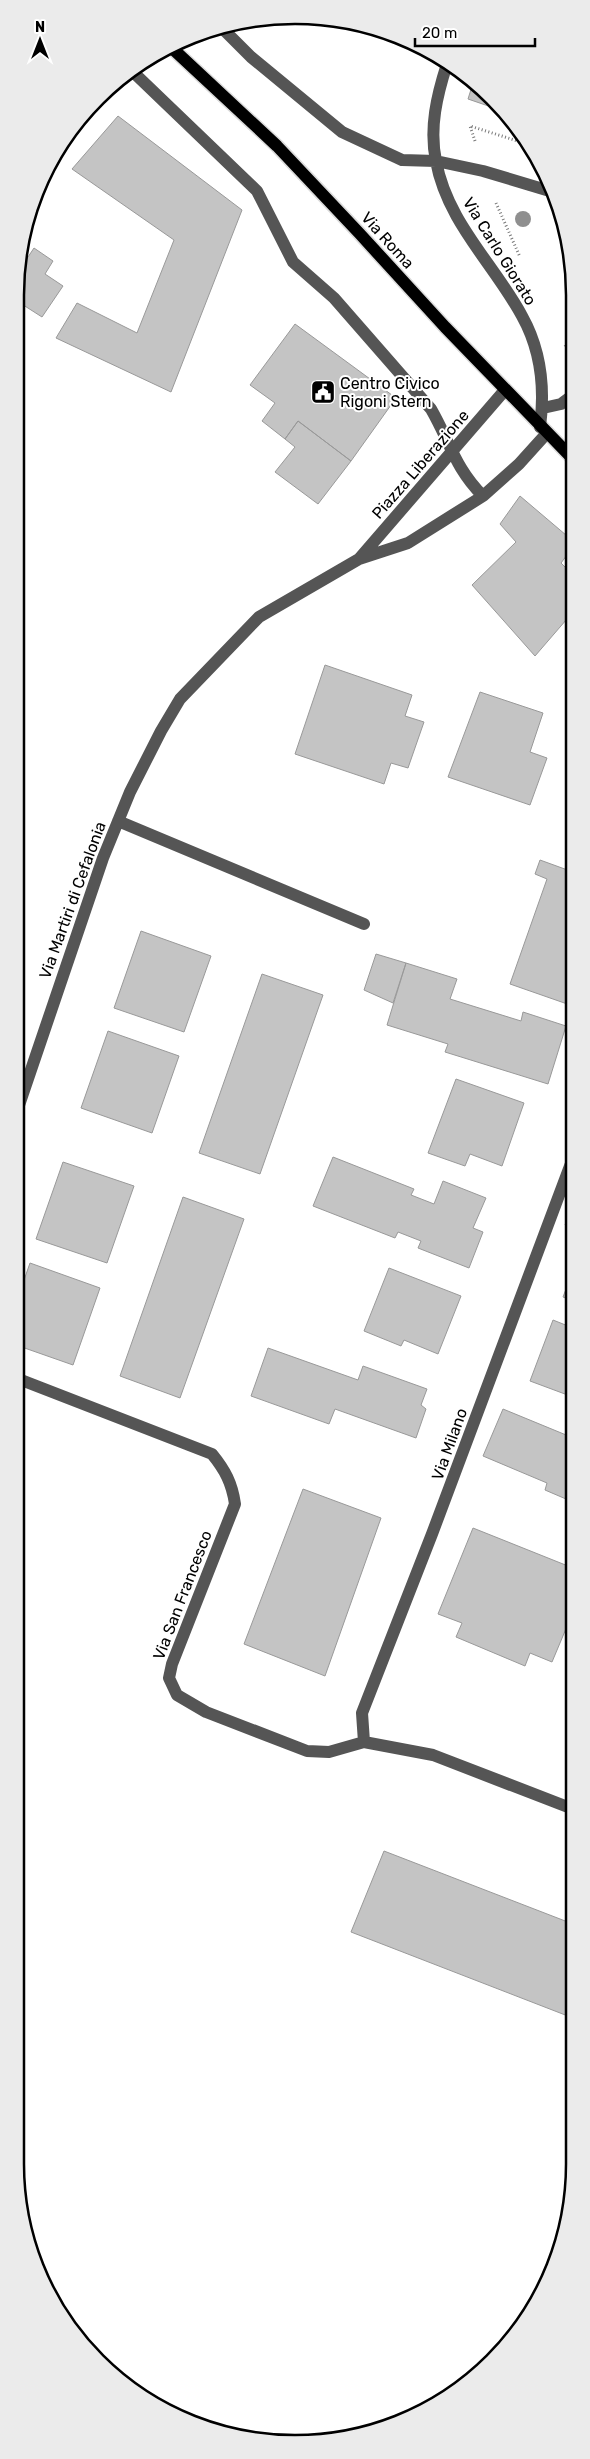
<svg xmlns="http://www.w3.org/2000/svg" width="590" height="2459" font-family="Rubik,sans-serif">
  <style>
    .building { fill: #c4c4c4; stroke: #999 }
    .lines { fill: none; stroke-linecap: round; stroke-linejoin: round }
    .major-casing { stroke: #dbdbdb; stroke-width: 15 }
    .path { stroke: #777; stroke-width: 3; stroke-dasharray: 1 2.5; stroke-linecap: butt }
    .minor { stroke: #555; stroke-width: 12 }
    .major { stroke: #000; stroke-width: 12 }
    .tree { fill: #8f8f8f }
    .labels { text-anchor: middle; stroke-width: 4; stroke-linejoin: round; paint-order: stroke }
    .street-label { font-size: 16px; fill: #000; stroke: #fff }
    .poi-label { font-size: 16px; fill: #000; stroke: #fff; text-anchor: start }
    .rim { fill: none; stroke: #000; stroke-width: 2.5 }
  </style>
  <rect width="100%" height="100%" fill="#fff"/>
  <path class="building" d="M473,83L493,97L503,111L468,99Z
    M118,116L242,210L171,392L56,338L77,303L137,333L174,240L72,169Z
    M34,248L53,261L45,274L63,286L42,317L17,301V258L18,256L26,260Z
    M295,324L396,398L351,461L298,421L285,439L262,421L275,403L250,385Z
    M298,421L351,461L318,504L275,472L295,447L285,439Z
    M520,496L573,541V547L561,563L573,575V612L535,656L472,585L516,542L500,524Z
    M325,665L412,695L405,716L424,722L408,768L391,763L384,784L295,754Z
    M480,692L543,713L530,752L547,758L530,805L448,777Z
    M540,860L573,872V1006L510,984L547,879L535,874Z
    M141,931L211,956L184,1032L114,1008Z
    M376,954L406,963L393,1003L364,990Z
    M406,963L457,979L450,999L521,1021L523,1012L566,1026L548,1084L445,1052L448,1044L387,1025Z
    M262,974L323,995L260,1174L199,1153Z
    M108,1031L179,1056L152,1133L81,1108Z
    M456,1079L524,1103L502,1166L470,1154L465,1166L428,1153Z
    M333,1157L414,1189L411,1195L434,1204L443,1181L486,1198L473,1228L483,1232L469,1268L418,1248L421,1241L398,1232L395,1238L313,1206Z
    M63,1162L134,1186L107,1263L36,1239Z
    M183,1197L244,1219L180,1398L120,1376Z
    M573,1207V1228L565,1225Z
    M30,1263L100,1288L73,1365L16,1345V1303Z
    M389,1268L461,1296L438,1354L404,1340L401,1346L364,1331Z
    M573,1271V1301L563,1297Z
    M573,1315V1397L530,1381L553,1320L568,1326Z
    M268,1348L358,1380L363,1366L427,1389L421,1405L426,1409L416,1438L335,1409L329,1424L251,1396Z
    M503,1409L571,1437L573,1502L545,1490L547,1483L483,1456Z
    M303,1489L381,1518L325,1676L244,1644Z
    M473,1528L573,1568V1612L552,1662L530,1653L525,1666L456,1637L462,1623L438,1614Z
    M384,1851L573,1924V2018L351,1932Z"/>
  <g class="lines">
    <defs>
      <path id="major" d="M173,49L277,146L360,234L445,327L573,459"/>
    </defs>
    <use href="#major" class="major-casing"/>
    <path class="path" d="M475,141L470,126L527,144
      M496,203L520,257
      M565,345L573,359"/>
    <path class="minor" d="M220,26L251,57L342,132L402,160L436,161L483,171L553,192
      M447,64C437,95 429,128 436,161C447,222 494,264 522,316C541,350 545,389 540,427
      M131,70L257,191L293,262L334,298L431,409C450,442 455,468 483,496
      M543,408L561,404L573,395
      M359,559L505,390
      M118,821L364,924
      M16,1114L103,858L130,792L161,731L180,699L259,617L359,559L408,543L483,496L519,464L547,433
      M16,1378L212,1454C225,1470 232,1483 235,1504L172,1664L169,1678L177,1695L206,1712L307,1751L329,1752L364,1742L433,1755L573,1809
      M364,1742L362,1713L432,1534L573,1158"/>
    <use href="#major" class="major"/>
  </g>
  <circle class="tree" cx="523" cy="219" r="8"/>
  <defs>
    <symbol id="civic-square" viewBox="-11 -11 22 22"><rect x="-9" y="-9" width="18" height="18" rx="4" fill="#000" stroke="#fff"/><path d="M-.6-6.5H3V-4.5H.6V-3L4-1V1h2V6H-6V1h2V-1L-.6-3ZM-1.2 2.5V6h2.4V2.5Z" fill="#fff"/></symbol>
  </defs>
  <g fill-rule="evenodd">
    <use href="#civic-square" x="309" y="378" width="28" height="28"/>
  </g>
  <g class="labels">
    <g class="street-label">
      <text transform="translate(388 240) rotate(48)" y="6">Via Roma</text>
      <text transform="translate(500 251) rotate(58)" y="6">Via Carlo Giorato</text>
      <text transform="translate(420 464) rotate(-49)" y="6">Piazza Liberazione</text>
      <text transform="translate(72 900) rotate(-70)" y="6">Via Martiri di Cefalonia</text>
      <text transform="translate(449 1444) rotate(-70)" y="6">Via Milano</text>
      <text transform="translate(182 1595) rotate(-69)" y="6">Via San Francesco</text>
    </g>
    <g class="poi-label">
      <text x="340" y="389">Centro Civico<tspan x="340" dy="18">Rigoni Stern</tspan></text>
    </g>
  </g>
  <path d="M0 0H590V2459H0ZM295 24H295A271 271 0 0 1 566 295V2164A271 271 0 0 1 295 2435H295A271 271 0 0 1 24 2164V295A271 271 0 0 1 295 24Z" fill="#ebebeb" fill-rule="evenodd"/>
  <path class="rim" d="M295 24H295A271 271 0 0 1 566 295V2164A271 271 0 0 1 295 2435H295A271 271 0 0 1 24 2164V295A271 271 0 0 1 295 24Z"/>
  <g transform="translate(40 40)" stroke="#ffffff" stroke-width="4" paint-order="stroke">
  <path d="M0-4L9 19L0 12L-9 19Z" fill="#000000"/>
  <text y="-8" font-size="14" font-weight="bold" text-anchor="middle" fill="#000000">N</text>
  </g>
  <path d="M415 38v8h120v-8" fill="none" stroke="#000000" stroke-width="2.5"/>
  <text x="422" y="38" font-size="15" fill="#000000" stroke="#ffffff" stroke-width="4" paint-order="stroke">20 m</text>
</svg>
